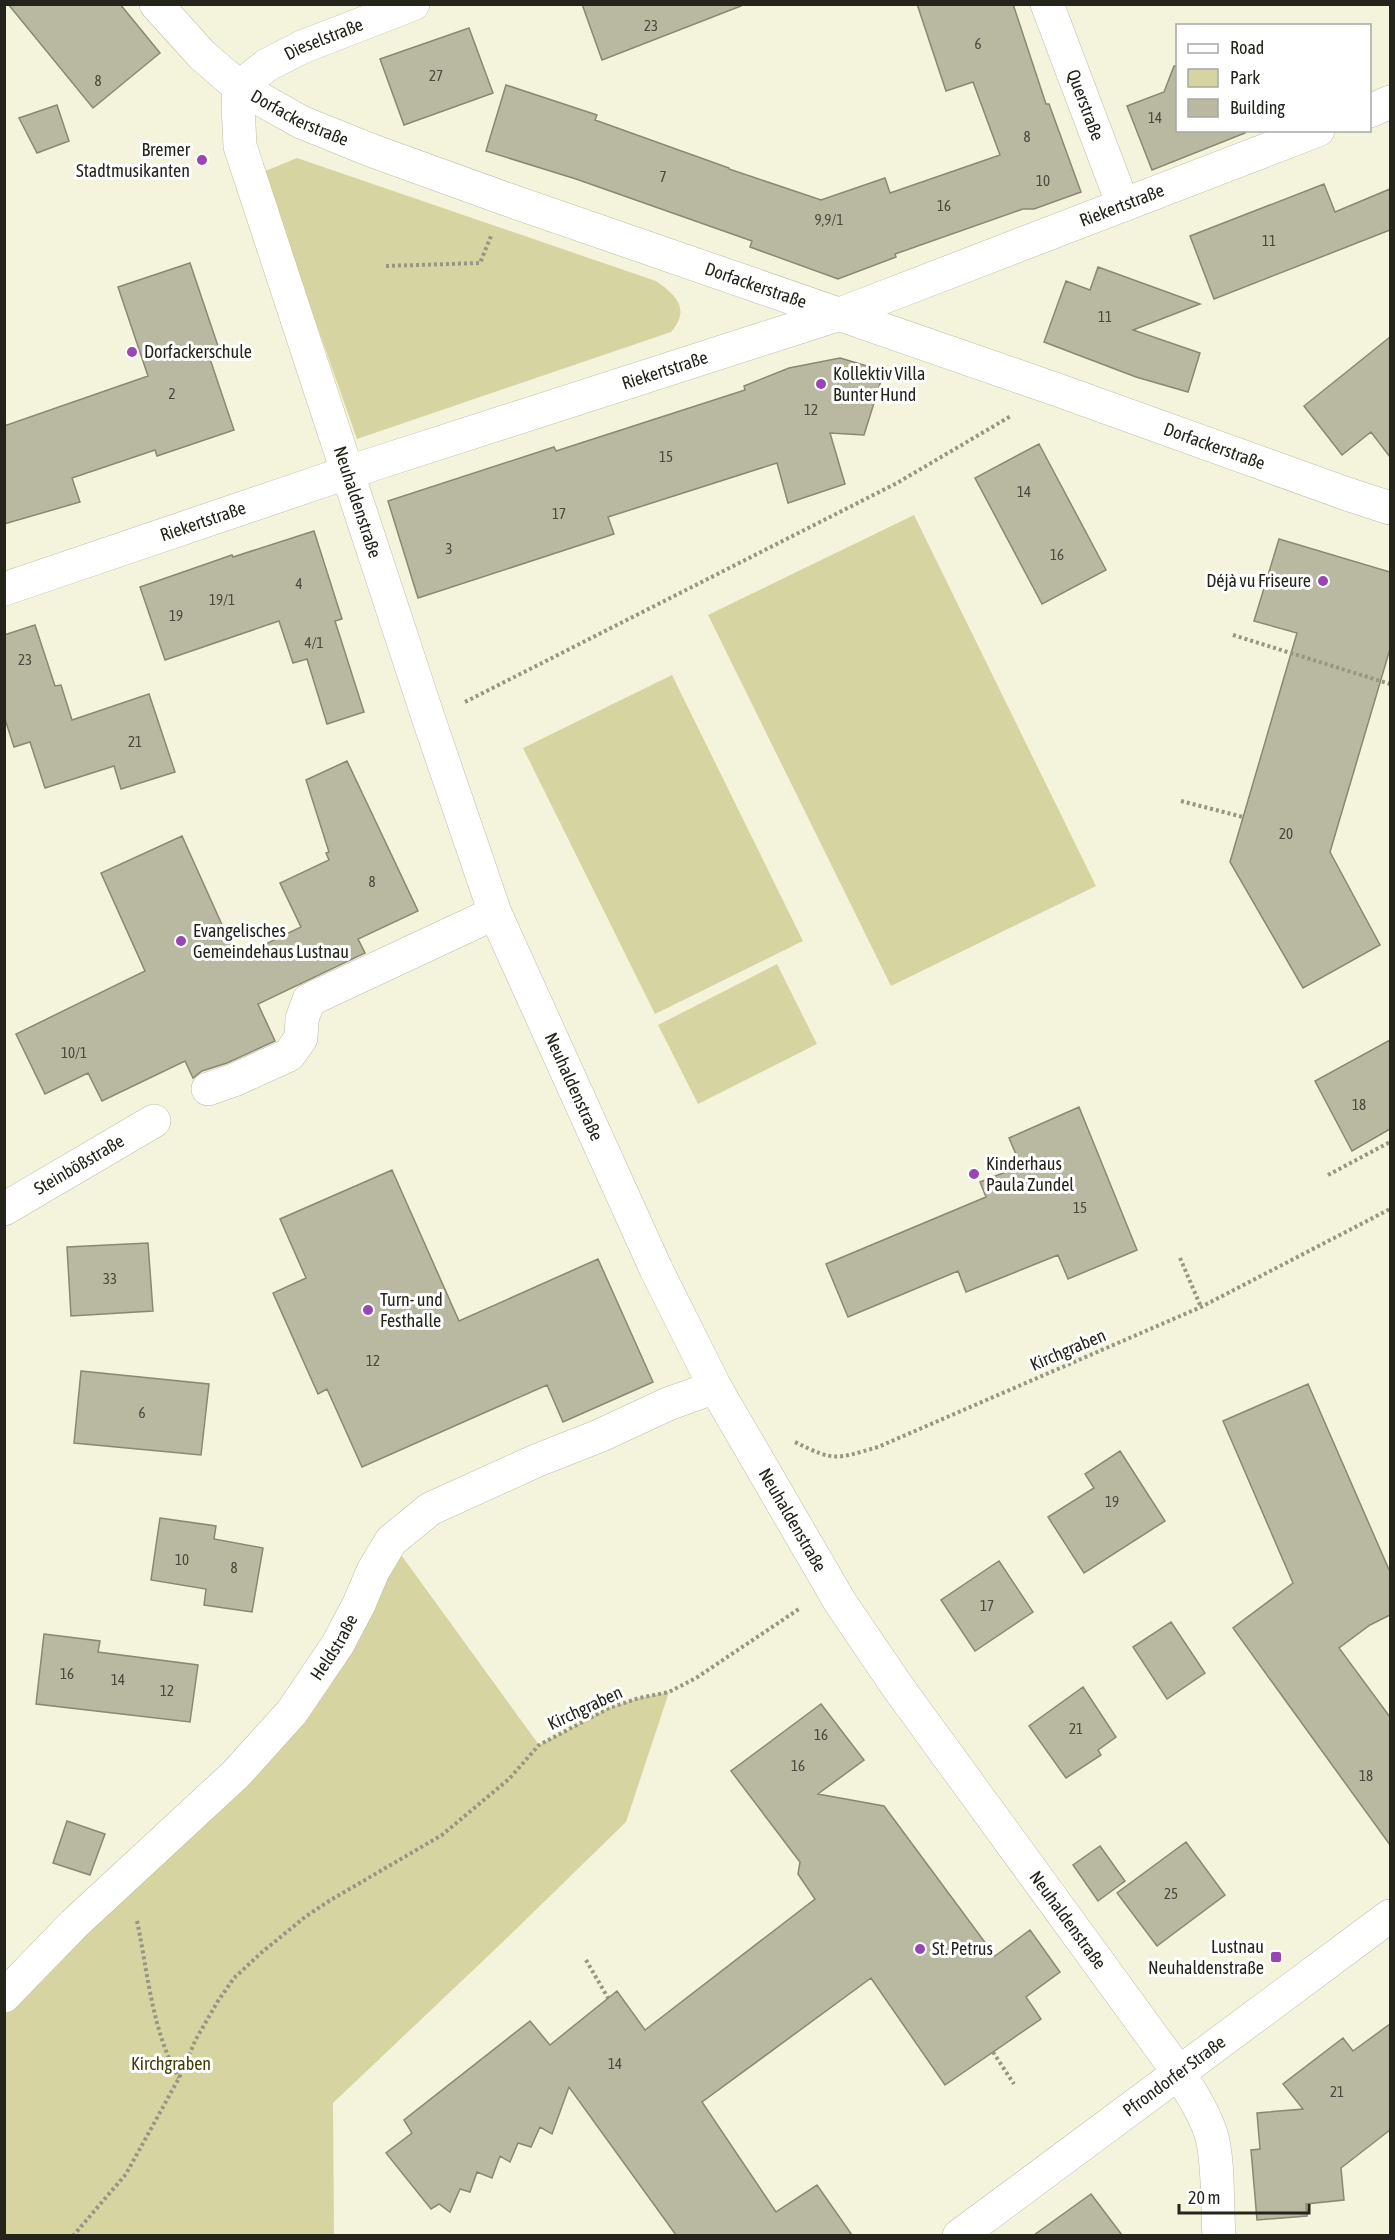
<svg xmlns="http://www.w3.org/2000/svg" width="1395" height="2240" font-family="'Asap Condensed',sans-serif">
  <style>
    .green { fill: #d6d5a2 }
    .building { fill: #b9b9a2; stroke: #898973; stroke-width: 1.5 }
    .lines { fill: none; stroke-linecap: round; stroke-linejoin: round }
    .street-casing { stroke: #bdbea6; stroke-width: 34 }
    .secondary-casing { stroke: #bdbea6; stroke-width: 34 }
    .path { stroke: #959684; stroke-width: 4; stroke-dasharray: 3 3; stroke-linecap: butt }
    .street { stroke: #fff; stroke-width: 33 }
    .secondary { stroke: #fff; stroke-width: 33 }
    .poi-dot { fill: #9945b3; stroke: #fff; stroke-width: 2 }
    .labels { text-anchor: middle; stroke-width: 6; stroke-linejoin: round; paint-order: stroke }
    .number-label { font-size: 15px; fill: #49493d }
    .street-label { font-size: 18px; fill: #24241b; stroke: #fff }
    .poi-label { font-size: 18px; fill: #24241b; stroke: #fff; text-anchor: start }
    .park-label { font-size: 18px; fill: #3e3d05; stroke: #fff }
  </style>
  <rect width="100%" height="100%" fill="#f3f4db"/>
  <path class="green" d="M297,158L656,281C676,295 691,309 671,332L357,439L263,172Z
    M914,515L1096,886L891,986L708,615Z
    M672,675L803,941L655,1014L523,748Z
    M777,964L817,1044L698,1104L658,1025Z
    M391,1541L539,1745L609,1708L639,1698L669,1692L626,1822L507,1938L333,2103L334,2235L5,2236V1996L236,1774Z"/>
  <path class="building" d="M8,4H120L160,53L93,108Z
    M582,4H741V6L602,60Z
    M917,4H1013L1046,104H1049L1081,192L1034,209H1023L895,254L896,257L838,279L750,247L752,241L576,179L486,151L506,85L597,115L595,120L729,168V169L821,200L885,178L890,193L1000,155L973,82L946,91Z
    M469,28L493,93L404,125L380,59Z
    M1174,66H1178V130H1245V133L1152,170L1127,106L1164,92Z
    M57,105L69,141L37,153L19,118Z
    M1324,184L1335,212L1390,189V230L1214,299L1190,236Z
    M190,263L221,355L210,359L234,430L157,456L155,450L72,478L80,502L4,524V426L148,376L118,287Z
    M1098,267L1200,304L1133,330L1200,353L1188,392L1136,377L1044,342L1066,281L1090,290Z
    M1390,337V457L1371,432L1342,455L1304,406Z
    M840,358L884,371L864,435L830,433L845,484L788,503L777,463L608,517L614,534L418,598L388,501L554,447L556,451L745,390L744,386L789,368Z
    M1039,444L1106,570L1042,604L975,478Z
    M314,531L342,619L335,621L364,712L327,724L307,659L293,663L279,621L165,660L140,587L232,555L233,557Z
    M1279,539L1390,572V649L1330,852L1380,945L1303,988L1230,862L1297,633L1254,621Z
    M35,625L55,686L61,685L72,720L149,694L175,772L121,789L114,766L45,788L30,742L14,747L4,716V635Z
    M347,761L418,911L358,939L365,953L258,1004L275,1041L227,1063L202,1071L193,1078L185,1061L102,1101L88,1073L45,1094L16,1034L145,971L101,873L182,836L237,958L301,927L280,883L329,860L326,853L329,852L306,780Z
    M1390,1040V1129L1352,1151L1315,1081Z
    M1079,1107L1137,1250L1068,1279L1058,1255L966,1292L958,1271L848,1317L826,1264L986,1197L980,1182L1021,1166L1009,1138Z
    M392,1170L459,1321L598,1259L653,1382L563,1422L547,1385L362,1467L327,1389L318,1394L273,1293L306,1278L280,1219Z
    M148,1243L153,1311L71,1316L67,1247Z
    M81,1371L209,1384L201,1455L74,1443Z
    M1308,1384L1390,1572V1615L1370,1625L1339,1648L1390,1717V1845L1233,1628L1293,1583L1223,1421Z
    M1120,1451L1165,1521L1084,1573L1048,1517L1094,1488L1085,1474Z
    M160,1518L216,1526L214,1539L263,1548L252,1612L204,1605L206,1589L151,1580Z
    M999,1561L1033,1612L975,1651L941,1600Z
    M1171,1622L1205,1673L1167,1699L1133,1647Z
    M44,1634L100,1641L98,1652L198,1665L190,1722L36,1704Z
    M1083,1687L1116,1737L1098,1750L1101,1755L1066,1778L1029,1726Z
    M821,1704L864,1760L818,1794L884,1806L995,1956L1030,1930L1060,1972L1026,1997L1041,2019L945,2085L871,1978L702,2102L776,2212L817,2185L852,2235H676L569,2087L552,2134L540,2127L531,2147L518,2143L510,2162L500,2156L492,2178L477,2172L470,2192L460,2189L450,2212L439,2204L431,2209L386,2153L412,2133L404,2120L530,2021L550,2045L617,1991L645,2030L815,1899L798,1874L800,1862L731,1771Z
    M67,1821L105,1834L90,1875L53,1863Z
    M1186,1842L1225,1895L1157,1946L1117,1893Z
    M1100,1846L1125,1881L1098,1901L1073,1865Z
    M1390,2024V2130L1341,2168L1344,2200L1306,2204L1307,2216L1257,2220L1251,2150L1260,2149L1257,2113L1303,2109L1283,2084L1343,2038L1353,2051Z
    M1091,2194L1122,2235H1034Z"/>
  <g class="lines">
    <defs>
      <g id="street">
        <path id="s1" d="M156,4L202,55L239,87L301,122L373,151L506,199L1055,389L1347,494L1390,508"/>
        <path id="s2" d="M1047,4L1123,205"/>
        <path id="s3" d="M239,87L238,105L240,146L429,720L495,913L656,1269L715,1387L840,1602L897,1686L1179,2073C1191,2093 1204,2112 1211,2134C1219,2159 1217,2208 1219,2236"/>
        <path id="s4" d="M239,87L267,65L302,47L413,4"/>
        <path d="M1370,111L1390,102"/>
        <path id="s5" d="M4,589L349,472L840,314L1318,130"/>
        <path d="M208,1089L234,1080L289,1055L301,1038L302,1019L309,1000L495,913"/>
        <path id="s6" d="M4,1209L154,1121"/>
        <path id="s7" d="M4,1996L74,1924L236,1774L292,1712L338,1644L359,1604L373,1571L391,1541L430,1509L538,1460L599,1436L668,1404L715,1387"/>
      </g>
      <g id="secondary">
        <path id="s8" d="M959,2236L1390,1916"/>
      </g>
    </defs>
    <use href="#street" class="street-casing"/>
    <use href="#secondary" class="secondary-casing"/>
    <path class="path" d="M386,266L480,263L491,236
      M1233,635L1390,684
      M465,702L897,483L1011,416
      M1181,801L1243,817
      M1328,1175L1390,1142
      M1180,1258L1201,1307
      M795,1442C835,1462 836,1459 878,1447L1201,1307L1390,1209
      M137,1921C148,1973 152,2032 179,2078
      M586,1960L608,1998
      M993,2052L1014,2084
      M73,2236L126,2174L179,2078L196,2039L218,2001L234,1978L261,1953L305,1917L329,1901L442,1835L509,1779L539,1745L609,1708L639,1698L669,1692L696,1678L799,1609"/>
    <use href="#street" class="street"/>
    <use href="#secondary" class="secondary"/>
  </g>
  <g class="poi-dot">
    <circle cx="202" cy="160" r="6"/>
    <circle cx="132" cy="352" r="6"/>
    <circle cx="821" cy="384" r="6"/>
    <circle cx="1323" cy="581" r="6"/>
    <circle cx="181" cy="941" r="6"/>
    <circle cx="974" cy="1174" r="6"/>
    <circle cx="368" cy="1310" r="6"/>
    <circle cx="920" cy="1949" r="6"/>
    <rect x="1270" y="1951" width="12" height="12" rx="3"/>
  </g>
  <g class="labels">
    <g class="number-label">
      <text x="651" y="31">23</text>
      <text x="978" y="49">6</text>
      <text x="436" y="81">27</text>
      <text x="98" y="86">8</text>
      <text x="1155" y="123">14</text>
      <text x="1027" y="142">8</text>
      <text x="663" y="182">7</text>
      <text x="1043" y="186">10</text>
      <text x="944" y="211">16</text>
      <text x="829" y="225">9,9/1</text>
      <text x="1269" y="246">11</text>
      <text x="1105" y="322">11</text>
      <text x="172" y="399">2</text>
      <text x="811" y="415">12</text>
      <text x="666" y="462">15</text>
      <text x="1024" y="497">14</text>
      <text x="559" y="519">17</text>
      <text x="449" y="554">3</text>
      <text x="1057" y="560">16</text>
      <text x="299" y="589">4</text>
      <text x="222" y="605">19/1</text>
      <text x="176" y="621">19</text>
      <text x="314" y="648">4/1</text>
      <text x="25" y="665">23</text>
      <text x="135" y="747">21</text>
      <text x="1286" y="839">20</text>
      <text x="372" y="887">8</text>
      <text x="74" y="1058">10/1</text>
      <text x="1359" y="1110">18</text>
      <text x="1080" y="1213">15</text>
      <text x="110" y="1284">33</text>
      <text x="373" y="1366">12</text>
      <text x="142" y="1418">6</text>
      <text x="1112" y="1507">19</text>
      <text x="182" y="1565">10</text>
      <text x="234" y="1573">8</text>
      <text x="987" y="1611">17</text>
      <text x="67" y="1679">16</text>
      <text x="118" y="1685">14</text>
      <text x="167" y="1696">12</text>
      <text x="1076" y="1734">21</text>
      <text x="821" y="1740">16</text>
      <text x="798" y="1771">16</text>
      <text x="1366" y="1781">18</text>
      <text x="1171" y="1899">25</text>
      <text x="615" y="2069">14</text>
      <text x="1337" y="2097">21</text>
    </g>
    <g class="street-label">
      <text dy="6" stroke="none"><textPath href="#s4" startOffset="98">Dieselstraße</textPath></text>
      <text dy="6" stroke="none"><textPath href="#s2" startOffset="108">Querstraße</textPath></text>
      <text dy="6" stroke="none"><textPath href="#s1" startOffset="186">Dorfackerstraße</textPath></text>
      <text dy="6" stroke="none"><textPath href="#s5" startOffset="1182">Riekertstraße</textPath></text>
      <text dy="6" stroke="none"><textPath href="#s1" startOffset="672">Dorfackerstraße</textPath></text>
      <text dy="6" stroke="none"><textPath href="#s5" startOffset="696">Riekertstraße</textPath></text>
      <text dy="6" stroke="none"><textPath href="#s1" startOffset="1158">Dorfackerstraße</textPath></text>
      <text dy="6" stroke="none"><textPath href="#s3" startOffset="434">Neuhaldenstraße</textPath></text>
      <text dy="6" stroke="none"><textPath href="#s5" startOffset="210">Riekertstraße</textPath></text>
      <text dy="6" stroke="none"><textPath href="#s3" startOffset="1058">Neuhaldenstraße</textPath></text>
      <text dy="6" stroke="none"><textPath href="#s6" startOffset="87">Steinbößstraße</textPath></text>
      <text transform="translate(1068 1350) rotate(-23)" y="6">Kirchgraben</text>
      <text dy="6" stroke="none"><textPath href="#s3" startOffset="1544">Neuhaldenstraße</textPath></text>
      <text dy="6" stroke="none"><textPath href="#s7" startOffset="482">Heldstraße</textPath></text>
      <text transform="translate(585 1708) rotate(-25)" y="6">Kirchgraben</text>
      <text dy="6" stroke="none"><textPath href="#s3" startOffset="2030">Neuhaldenstraße</textPath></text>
      <text dy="6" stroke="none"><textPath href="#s8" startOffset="268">Pfrondorfer Straße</textPath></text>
    </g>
    <g class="poi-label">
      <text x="190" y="156" text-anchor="end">Bremer<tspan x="190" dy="21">Stadtmusikanten</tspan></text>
      <text x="144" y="358">Dorfackerschule</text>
      <text x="833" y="380">Kollektiv Villa<tspan x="833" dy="21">Bunter Hund</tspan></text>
      <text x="1311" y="587" text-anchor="end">Déjà vu Friseure</text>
      <text x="193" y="937">Evangelisches<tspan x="193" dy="21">Gemeindehaus Lustnau</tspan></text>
      <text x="986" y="1170">Kinderhaus<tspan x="986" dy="21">Paula Zundel</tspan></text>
      <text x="380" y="1306">Turn- und<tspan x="380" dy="21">Festhalle</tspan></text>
      <text x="1264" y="1953" text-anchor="end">Lustnau<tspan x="1264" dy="21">Neuhaldenstraße</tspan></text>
      <text x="932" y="1955">St. Petrus</text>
    </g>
    <g class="park-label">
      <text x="171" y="2070">Kirchgraben</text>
    </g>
  </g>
  <rect width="1395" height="2240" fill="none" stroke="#24241b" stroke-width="12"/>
  <rect x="1176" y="24" width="195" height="108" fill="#ffffff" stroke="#a7a7a4" stroke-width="1.5"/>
  <rect x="1188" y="44" width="30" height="9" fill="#ffffff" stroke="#a7a7a4" stroke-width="1.5"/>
  <text x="1230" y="54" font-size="18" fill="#24241b">Road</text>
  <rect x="1188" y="69" width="30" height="18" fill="#d6d5a2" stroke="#a7a7a4" stroke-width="1.5"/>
  <text x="1230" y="84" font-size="18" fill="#24241b">Park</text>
  <rect x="1188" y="99" width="30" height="18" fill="#b9b9a2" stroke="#a7a7a4" stroke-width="1.5"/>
  <text x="1230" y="114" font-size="18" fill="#24241b">Building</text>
  <path d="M1179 2204v9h130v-9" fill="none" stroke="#24241b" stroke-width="3"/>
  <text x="1188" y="2204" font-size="18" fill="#24241b" stroke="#ffffff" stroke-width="4.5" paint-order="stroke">20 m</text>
</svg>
